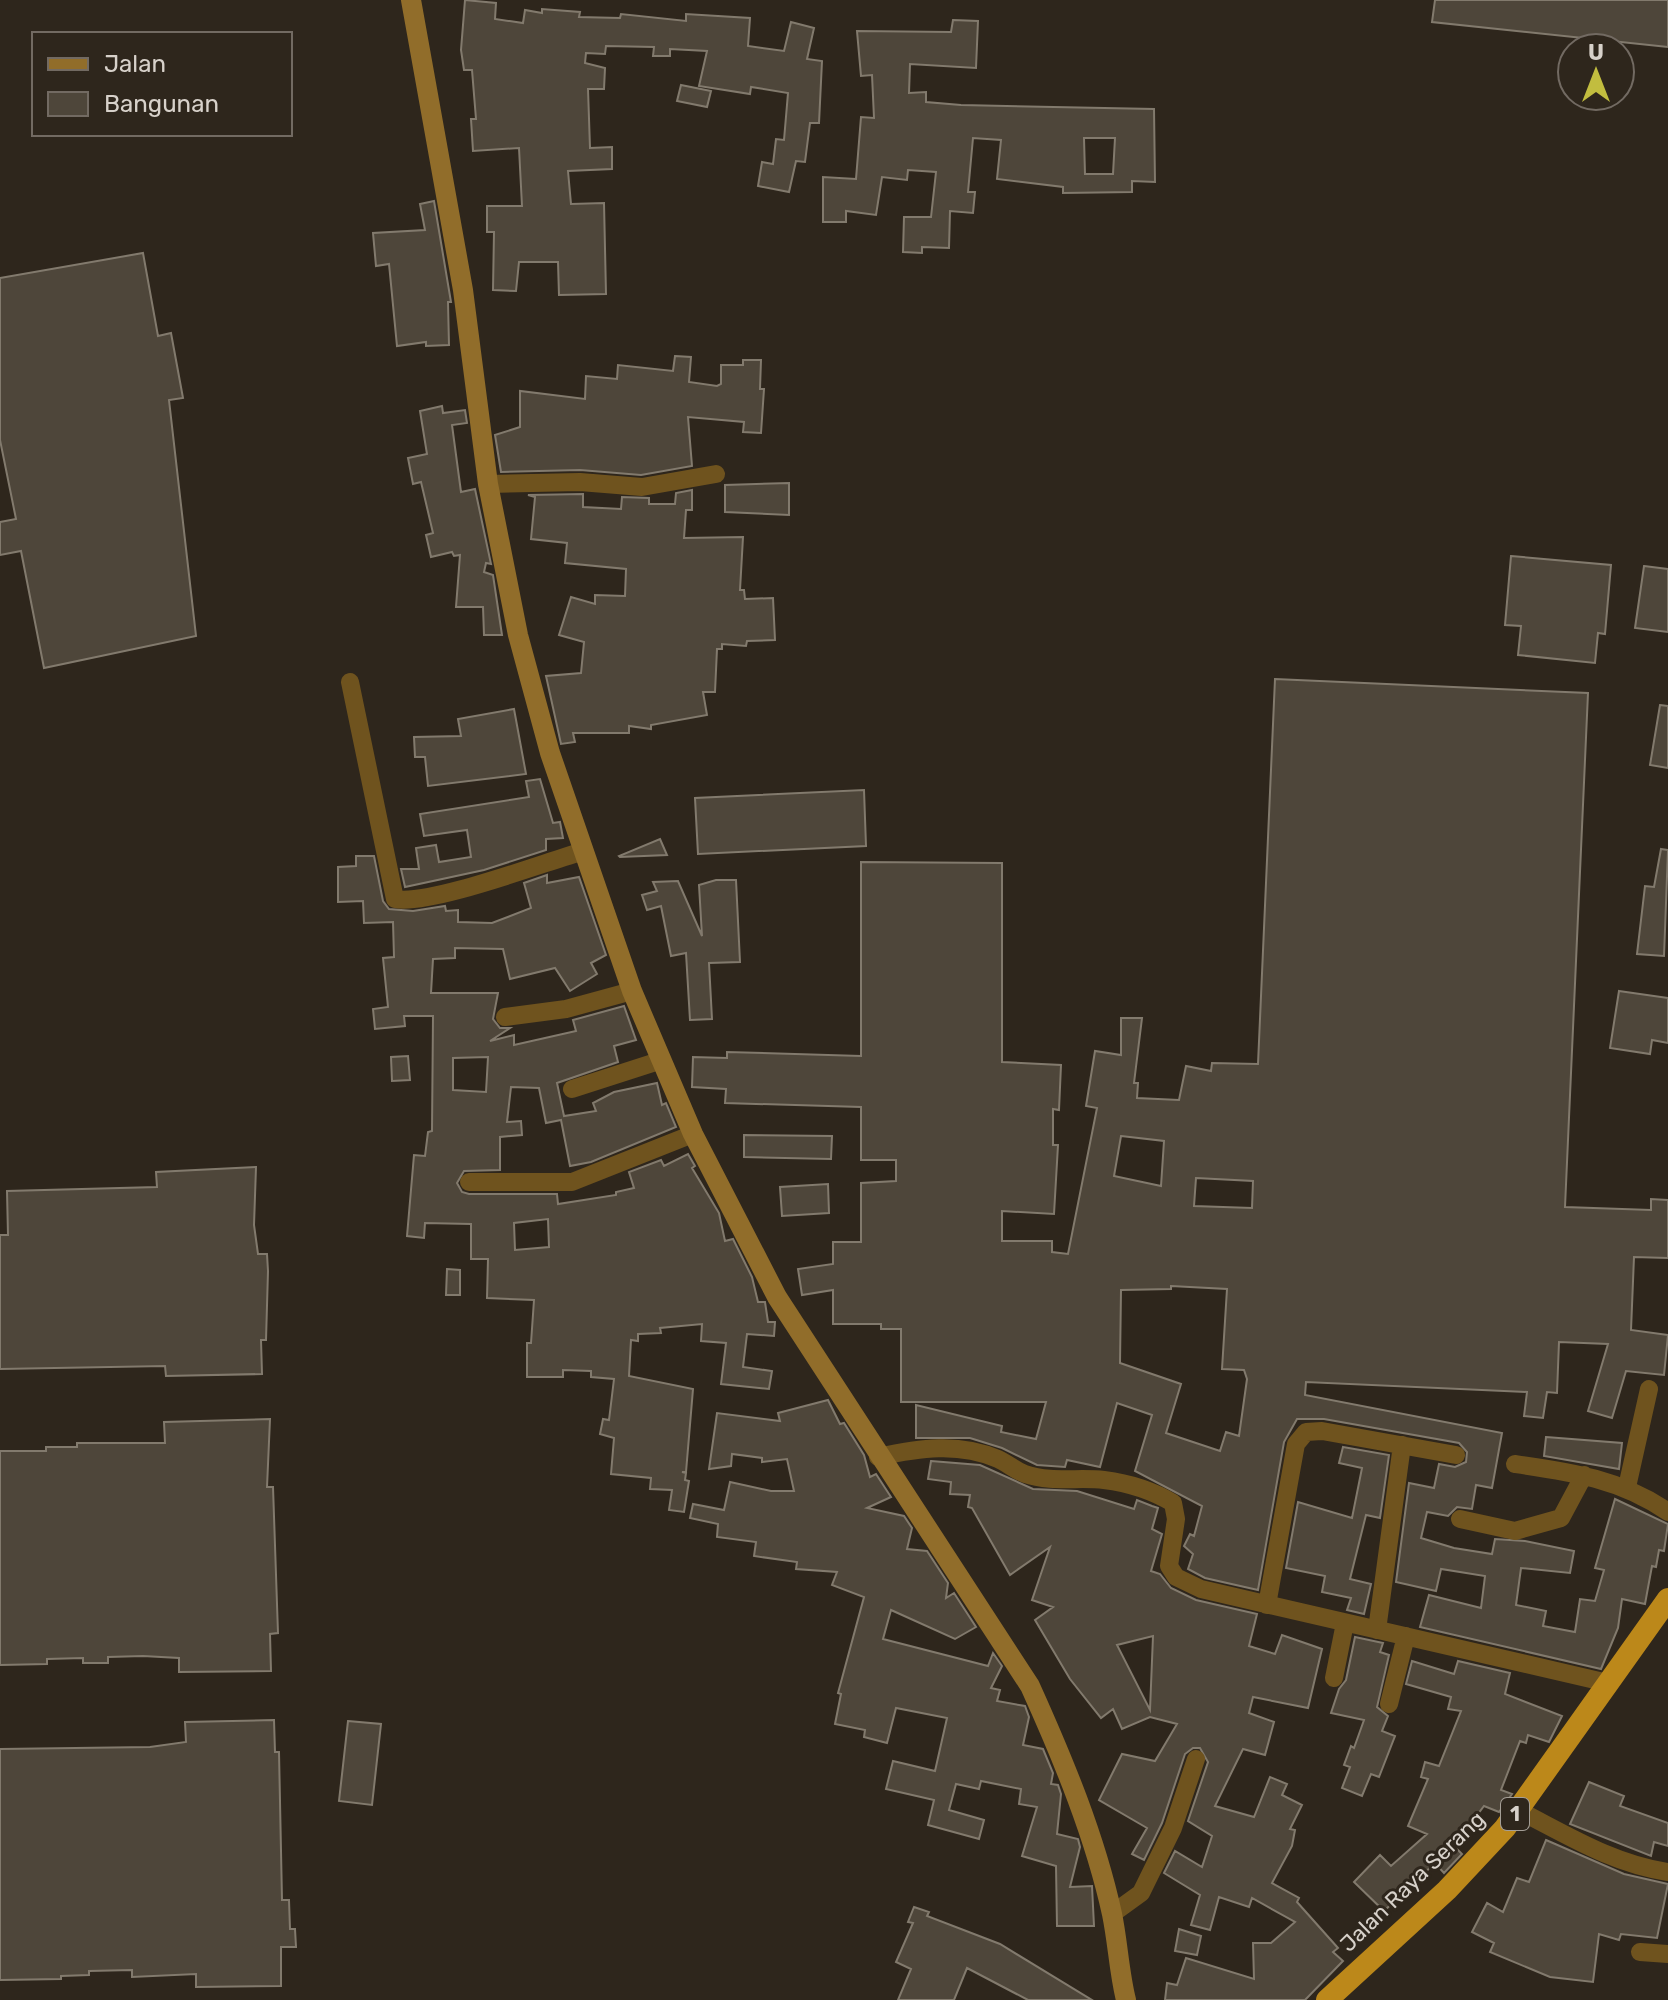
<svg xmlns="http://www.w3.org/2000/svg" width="1668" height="2000" font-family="Rubik,sans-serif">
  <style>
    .building { fill: #4e463a; stroke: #827a6d; stroke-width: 2; fill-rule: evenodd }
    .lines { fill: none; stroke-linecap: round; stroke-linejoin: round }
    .minor { stroke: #6f531e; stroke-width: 18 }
    .secondary { stroke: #916d2a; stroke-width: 20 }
    .trunk { stroke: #bc881a; stroke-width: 22 }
    .labels { text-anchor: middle; stroke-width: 6; stroke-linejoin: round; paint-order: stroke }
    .shield { fill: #2e261c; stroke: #a49e96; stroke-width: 2 }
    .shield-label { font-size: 20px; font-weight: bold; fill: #d7d1ca }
    .street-label { font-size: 22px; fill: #d7d1ca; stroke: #2e261c }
  </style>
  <rect width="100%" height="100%" fill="#2e261c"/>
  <path class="building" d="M465,0L496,3L495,19L523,23L525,10L542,13V9L580,12L579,17L620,18L621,14L686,21V14L750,18L748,46L784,51L791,22L814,28L807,59L822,61L819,123H810L805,162L796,161L789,192L758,186L762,162L773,164L776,139L784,140L788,93L751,87L750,94L699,86L707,51L670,49V56H653L654,47L606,46L605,54L586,53L585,63L605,68L604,89H588L590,148L612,147V169L568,171L571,204L604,203L606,294L559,295L558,262H519L516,291L493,290L494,232H487V206H522L519,148L473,151L471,119H476L472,70H464L461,50Z
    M1435,0H1668V47L1432,22Z
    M953,20L978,21L976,68L910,64L909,93L926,92V102L961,105L1154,109L1155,182L1132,181V192L1063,193V187L997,179L1001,140L973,138L968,192H975L973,213L950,211L949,248L922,247V253L903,252L904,217H931L936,172L908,170L907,180L882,177L876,215L846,211V222H823V177L856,179L861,117L874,118L872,75L861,76L857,31L951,32ZM1084,138H1115L1113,174H1085Z
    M681,85L711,91L707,107L677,101Z
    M434,201L451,302H448L449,345L426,346V342L397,346L389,264L376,266L373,233L425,230L420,204Z
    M143,253L158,336L171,333L183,398L169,400L196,636L44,668L21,551L0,555V522L16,519L0,440V278Z
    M675,356L691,357L689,382L717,386L721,384V365H743V360H761L760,389H764L761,433L743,432L744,422L688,417L692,466L641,475L580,470L501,472L495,435L520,427V391L585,399L586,376L617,379L618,365L673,371Z
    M442,406L443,413L465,410L467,423L452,425L461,492L475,489L491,564L486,563L484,572L493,575L502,635H484L483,607H456L460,555L454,556L452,552L431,557L426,535L433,533L421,482L413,484L408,458L427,454L420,411Z
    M789,483V515L725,512V485Z
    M692,490V510H686L684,538L743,537L740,590H744L745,599L773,598L775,640L747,641L746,646L722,644V649H717L715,692H703L707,715L651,725V729L629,726V733H573L575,742L561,744L546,676L581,673L584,642L559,635L571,597L595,604V595L625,596L626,569L565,563L567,543L531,539L535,497L528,495L583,494V507L621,509L622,497L649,498V504H675L676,493Z
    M1511,556L1611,565L1605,634L1598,633L1595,663L1518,655L1521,626L1505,625Z
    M1644,566L1668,569V632L1635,628Z
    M1275,679L1588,693L1565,1207L1651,1210V1199L1668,1200V1258L1634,1257L1631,1330L1668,1335L1664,1375L1626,1371L1612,1418L1588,1411L1608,1344L1559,1342L1557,1393L1547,1392L1543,1418L1524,1416L1527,1392L1306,1382L1305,1395L1502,1433L1492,1488L1476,1485L1472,1509L1457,1507L1448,1516L1427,1512L1421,1538L1454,1548L1492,1554L1495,1539L1525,1541L1574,1551L1570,1573L1521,1568L1516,1605L1546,1611L1543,1626L1575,1632L1580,1599L1595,1601L1604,1570L1595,1568L1615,1499L1668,1524L1664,1551L1659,1550L1656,1567L1652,1566L1645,1604L1622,1599L1618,1628L1601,1669L1420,1627L1429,1595L1481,1608L1485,1576L1441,1569L1436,1591L1396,1582L1409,1483L1434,1488L1439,1464L1455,1467L1466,1462L1467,1452L1459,1443L1324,1419H1297L1284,1442L1258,1590L1205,1578L1188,1569L1193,1554L1184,1546L1190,1534L1194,1536L1202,1506L1135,1471L1152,1415L1117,1403L1100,1467L1067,1460L1065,1467L1037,1465L1002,1448L970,1438H916V1405L1002,1426L1001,1432L1036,1439L1046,1402H901V1329H881V1324H833V1290L802,1295L798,1269L833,1264V1242H861V1183L896,1181V1160H861V1107L725,1103L726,1089L692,1087L693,1057L727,1058V1052L861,1056V862L1002,863V1062L1061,1065L1059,1110L1053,1109V1145H1058L1054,1214L1002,1211V1241H1052V1252L1068,1254L1097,1108L1086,1106L1095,1051L1121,1055V1018H1142L1134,1083H1138L1137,1098L1179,1100L1186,1066L1211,1071L1212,1063L1258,1064ZM1121,1136L1164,1141L1161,1186L1114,1176ZM1196,1178L1253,1181L1252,1208L1194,1206ZM1171,1286L1227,1289L1222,1369L1244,1370L1247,1379L1239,1436L1226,1432L1220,1451L1166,1433L1181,1384L1120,1363L1121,1290L1171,1289Z
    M1660,705L1668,706V768L1650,765Z
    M514,709L526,774L428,786L425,757H415L414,737L461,736L458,719Z
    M540,779L553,823L560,822L563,838L546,839V850L484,870L405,887L401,869H419L416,848L436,845L439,862L471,857L467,830L424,836L420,814L529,797L526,781Z
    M864,790L866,846L698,854L695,798Z
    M660,839L667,855L620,857L619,856Z
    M1661,849L1668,850L1664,956L1637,954L1645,886L1654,887Z
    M356,856H374L383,901L389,909L413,911L445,906L446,911L458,910V922L492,923L531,908L524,883L547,875V883L579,877L606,955L591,963L597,974L570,991L555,968L510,979L503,949L455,948V958L433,959L431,993H498L493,1019L500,1028H510L490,1041L514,1035V1045L576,1031L573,1020L624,1006L636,1040L614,1046L618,1062L557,1083L564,1116L596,1111L593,1103L614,1092L657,1083L662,1105L666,1103L676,1127L591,1162L570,1166L561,1120L546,1123L539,1088L511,1087L507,1122L521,1121L522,1135L500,1137V1170L464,1171L457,1183L462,1192L469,1194H557L558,1204L616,1195V1192L634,1188L629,1172L661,1160L664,1166L688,1154L695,1166L692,1168L719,1213L725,1241L733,1239L752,1277L758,1302H765L768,1322H775L774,1336L747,1334L743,1367L772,1371L769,1389L721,1384L726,1343L701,1341L702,1324L660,1328L661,1333L638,1334V1341L631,1340L629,1376L693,1389L686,1472H682L686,1473L685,1480L689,1481L684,1512L669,1510L672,1490L650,1489L651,1478L611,1474L614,1438L600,1434L603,1419L609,1420L614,1379L591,1377V1371L563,1370V1377H527V1343H531L534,1300L487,1298L488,1259H471V1224L425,1223L424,1238L407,1236L414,1155L425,1156L428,1132L432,1131L433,1016H404L405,1026L375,1029L373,1009L388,1007L383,958L394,957L393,922L364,923L363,901L338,902V867L356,866ZM488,1057L486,1092L453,1090V1058ZM548,1219L549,1247L515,1250L514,1223Z
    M716,880H736L740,962L709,963L712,1019L690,1020L686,953L671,956L661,906L647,910L642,895L657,891L653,882L678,881L702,936L699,885Z
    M1619,991L1668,998V1043L1652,1040L1650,1054L1610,1048Z
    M408,1056L410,1080L392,1081L391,1057Z
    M744,1135L832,1136L831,1159L744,1157Z
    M256,1167L254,1225L258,1254H267L268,1271L266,1340H261L262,1374L166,1376L165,1366L0,1369V1235H8L7,1191L157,1187L156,1172Z
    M828,1184L829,1213L782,1216L780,1187Z
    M447,1269L460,1270V1295H446Z
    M828,1400L840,1424L844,1423L864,1455L870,1477L876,1474L891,1497L867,1508L904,1516L912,1528L907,1549L927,1551L948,1583L946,1598L954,1593L976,1627L955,1639L891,1610L883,1639L988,1666L993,1653L1002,1666L991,1688L1000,1690L997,1701L1025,1706L1029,1717L1023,1745L1043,1749L1053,1773L1051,1784L1058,1785L1061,1794L1057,1834L1078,1839L1080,1847L1070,1887L1092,1886L1094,1926H1057L1056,1866L1022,1856L1037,1807L1019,1804L1021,1789L981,1781L979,1789L956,1784L949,1810L984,1820L979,1839L928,1825L934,1800L886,1789L893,1761L935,1771L947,1718L896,1708L887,1743L864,1737L865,1730L835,1724L841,1694L838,1693L864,1597L832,1585L837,1572L796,1569L797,1562L754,1556L756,1542L717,1537L718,1524L690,1518L693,1504L724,1510L730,1482L771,1491H794L787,1459L762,1462V1458L732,1454L731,1466L709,1469L717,1413L780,1421L778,1413Z
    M270,1419L267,1487H273L278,1633L270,1634L271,1671L179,1672V1658L143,1656L108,1657V1663H83V1658L47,1659V1664L0,1665V1451H46V1447H77V1443H165L164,1422Z
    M1546,1437L1622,1443L1619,1469L1544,1456Z
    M1343,1447L1389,1455L1380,1518L1366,1515L1350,1579L1371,1584L1364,1614L1347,1610L1351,1598L1322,1592L1325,1576L1286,1568L1298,1502L1352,1518L1362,1468L1339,1463Z
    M931,1461L980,1465L1033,1489L1077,1491L1134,1509L1137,1500L1152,1506L1158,1508L1152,1529L1162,1534L1151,1571L1160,1574L1171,1588L1196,1600L1257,1614L1249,1646L1275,1654L1282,1635L1322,1649L1308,1708L1253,1697L1249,1713L1274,1722L1265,1755L1243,1749L1215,1806L1254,1817L1270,1777L1287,1784L1282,1795L1302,1805L1290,1829L1295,1830L1292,1846L1272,1883L1299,1898L1297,1902L1338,1948L1333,1952L1343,1961L1305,2000H1165L1167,1983L1177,1985L1186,1958L1254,1979L1253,1943H1271L1295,1922L1252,1898L1249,1907L1219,1897L1210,1930L1191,1925L1200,1895L1164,1873L1175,1851L1202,1867L1212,1836L1188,1821L1208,1762L1200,1748H1193L1185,1754L1162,1823L1144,1860L1132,1854L1147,1828L1099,1800L1122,1754L1155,1761L1177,1724L1150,1717L1122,1729L1113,1709L1101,1718L1070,1679L1035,1620L1053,1607L1032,1600L1050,1547L1010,1575L972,1508L968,1507L970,1495L950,1494L951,1482L928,1479ZM1153,1636L1150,1710L1117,1645Z
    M1355,1637L1383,1643L1380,1652L1389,1655L1377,1707L1388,1716L1382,1731L1395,1736L1379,1777L1371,1774L1362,1796L1342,1788L1350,1767L1344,1765L1351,1746L1354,1748L1364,1720L1331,1713L1339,1689L1346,1680Z
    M1412,1661L1454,1674L1458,1661L1510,1673L1505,1694L1562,1716L1549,1742L1528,1735L1526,1743L1520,1741L1501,1790L1512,1794L1499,1812L1484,1806L1454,1846L1462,1854L1444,1873L1435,1863L1384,1911L1354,1882L1380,1855L1391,1866L1427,1834L1408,1826L1428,1779L1421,1777L1425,1762L1439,1766L1461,1711L1448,1709L1451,1697L1406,1684Z
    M274,1720L275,1752H279L282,1900H289L290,1929H295L296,1947H281V1986L196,1987V1974L132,1977V1970L89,1971V1975L61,1976V1979L0,1980V1749L150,1747L186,1742L185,1722Z
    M348,1721L381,1724L372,1805L339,1801Z
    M1589,1782L1624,1796L1620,1806L1668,1823V1846L1654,1842L1651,1856L1570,1824Z
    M1546,1840L1624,1874L1668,1884L1657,1938L1621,1934L1619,1940L1599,1934L1593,1982L1550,1977L1490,1952L1494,1943L1472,1932L1487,1903L1503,1912L1517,1878L1529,1882Z
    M914,1907L929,1912L927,1916L1000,1944L1092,2000H1028L967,1968L954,2000H898L911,1969L896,1962L913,1923L908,1922Z
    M1179,1929L1201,1936L1197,1955L1175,1951Z"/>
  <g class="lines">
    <path class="minor" d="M488,484L580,482L642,487L716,474
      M350,682L395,899C429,906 545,862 584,851
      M505,1017L566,1009L632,991
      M572,1089L659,1061
      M469,1182H572L693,1134
      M878,1457C919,1448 959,1442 998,1459C1007,1463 1016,1471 1025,1474C1051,1483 1079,1477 1104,1480C1128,1483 1153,1491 1173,1503L1176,1519L1169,1566L1176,1577L1201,1589L1608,1683
      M1515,1464C1571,1472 1621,1479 1668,1512
      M1627,1487L1649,1389
      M1460,1519L1515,1531L1561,1518L1584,1475
      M1267,1605L1296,1444L1306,1432L1322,1431L1456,1455
      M1377,1630L1402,1445
      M1334,1678L1345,1623
      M1389,1704L1406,1636
      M1518,1810C1567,1835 1613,1864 1668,1872
      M1112,1914L1141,1893L1173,1828L1196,1759
      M1640,1952L1668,1954"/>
    <path class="secondary" d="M411,0L463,290L488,484L518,635L550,753L632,991L693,1134L777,1297L1030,1686C1063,1759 1095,1836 1112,1914C1118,1943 1119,1972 1126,2000"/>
    <path class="trunk" d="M1327,2000L1447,1890L1505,1828L1668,1599"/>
  </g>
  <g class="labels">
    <rect class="shield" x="1501" y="1798" width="28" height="32" rx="6"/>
    <g class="shield-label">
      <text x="1515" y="1821">1</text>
    </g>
    <g class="street-label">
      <text transform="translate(1412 1881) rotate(-44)" y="8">Jalan Raya Serang</text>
    </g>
  </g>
  <rect x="32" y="32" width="260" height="104" fill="#2e261c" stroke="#726a62" stroke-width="2"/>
  <rect x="48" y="58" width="40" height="12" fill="#916d2a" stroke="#726a62" stroke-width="2"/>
  <text x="104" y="72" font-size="24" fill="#d7d1ca">Jalan</text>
  <rect x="48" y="92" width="40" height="24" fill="#4e463a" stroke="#726a62" stroke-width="2"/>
  <text x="104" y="112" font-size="24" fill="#d7d1ca">Bangunan</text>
  <g transform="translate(1596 72)"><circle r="38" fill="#2e261c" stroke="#726a62" stroke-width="2"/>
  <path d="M0-6L14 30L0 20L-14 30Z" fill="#c2bd3f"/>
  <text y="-12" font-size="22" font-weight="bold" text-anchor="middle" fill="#d7d1ca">U</text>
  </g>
</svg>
